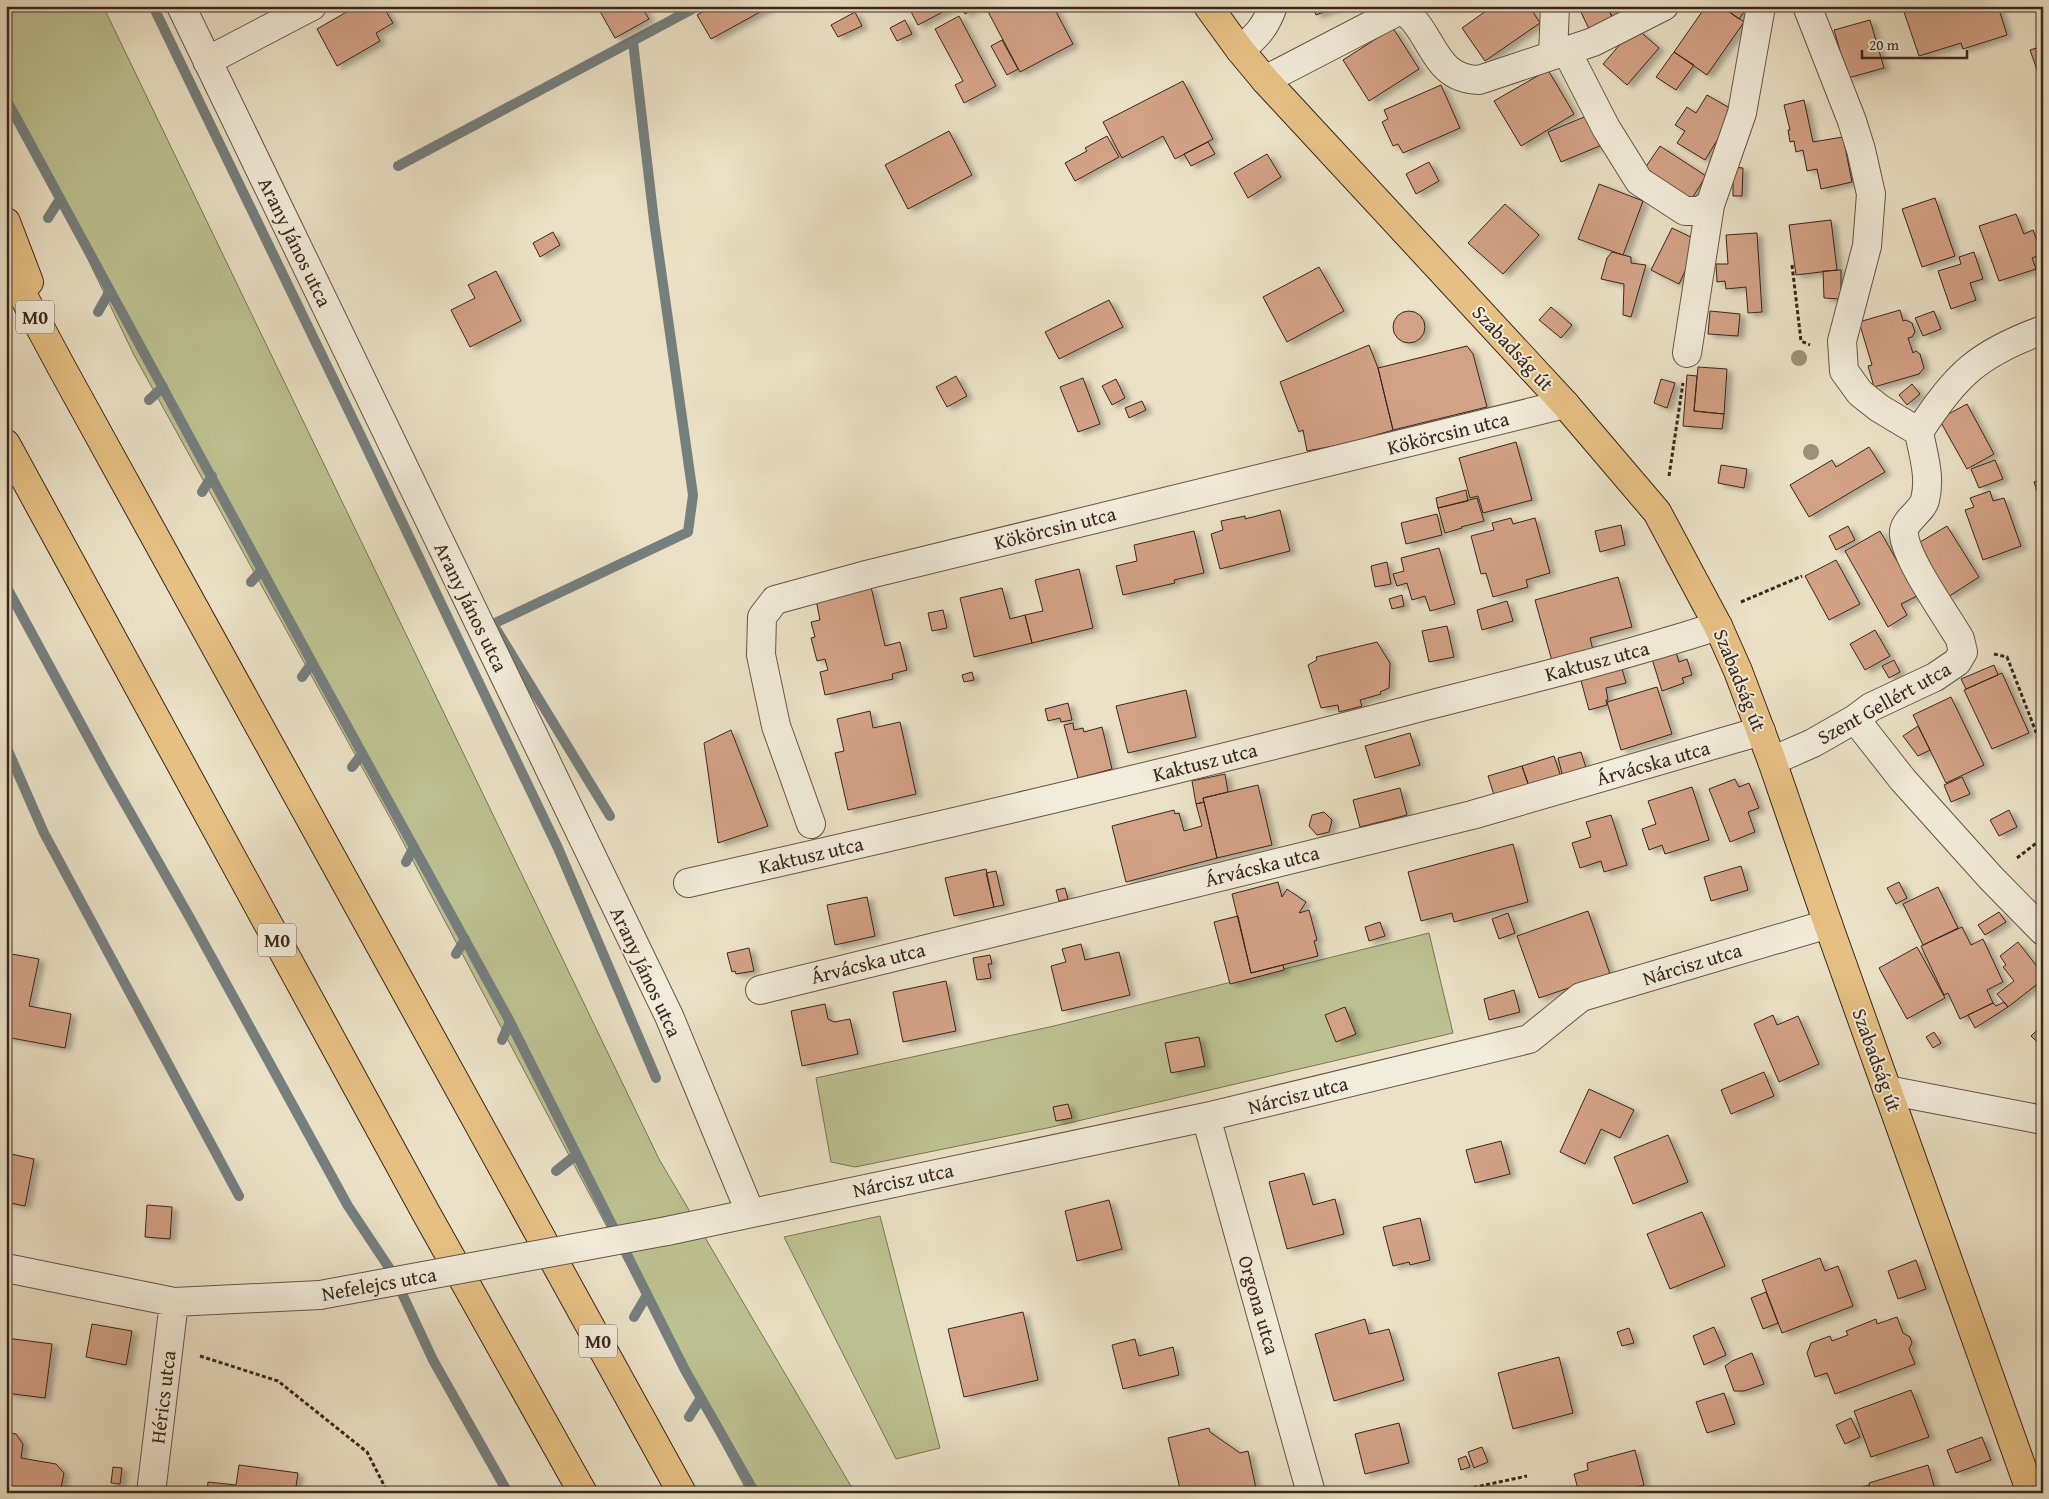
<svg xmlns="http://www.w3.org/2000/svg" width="2049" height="1499" font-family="'Gentium Book Plus',serif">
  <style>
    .green { fill: #bdc191; stroke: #7c7456 }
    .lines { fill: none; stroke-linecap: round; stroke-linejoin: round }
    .stream { stroke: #757f7e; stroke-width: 10 }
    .building { fill: #d3a185; stroke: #3a261c; filter: url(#shadow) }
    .minor-casing { stroke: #665546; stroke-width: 30 }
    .major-casing { stroke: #3a261c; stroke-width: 30 }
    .highway-casing { stroke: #3a261c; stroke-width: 30 }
    .path { stroke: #3a261c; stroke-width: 3; stroke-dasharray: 4 2.5; stroke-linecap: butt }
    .minor { stroke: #f2ecda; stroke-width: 28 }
    .major { stroke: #e6c083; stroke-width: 28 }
    .highway { stroke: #e6c083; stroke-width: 28 }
    .minor-bridge-casing { stroke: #665546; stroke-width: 30; stroke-linecap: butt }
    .minor-bridge { stroke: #f2ecda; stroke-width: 28 }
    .tree { fill: #9c9078 }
    .labels { text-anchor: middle; stroke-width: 4; stroke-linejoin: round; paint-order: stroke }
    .shield { fill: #f2ecda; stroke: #716155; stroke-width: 1 }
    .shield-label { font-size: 19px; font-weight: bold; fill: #3a261c }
    .street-label { font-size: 20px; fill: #3a261c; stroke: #f2ecda }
  </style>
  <defs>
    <filter id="shadow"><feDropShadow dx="5.5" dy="3" stdDeviation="2.5" flood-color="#0004"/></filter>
  </defs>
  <rect width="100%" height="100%" fill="#ebe1c6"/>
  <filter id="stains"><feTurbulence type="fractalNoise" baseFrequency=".004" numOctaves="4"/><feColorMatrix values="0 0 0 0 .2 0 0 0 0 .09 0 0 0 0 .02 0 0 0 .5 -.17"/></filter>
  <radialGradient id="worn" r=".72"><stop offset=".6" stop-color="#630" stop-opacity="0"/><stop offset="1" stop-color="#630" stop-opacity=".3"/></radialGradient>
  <path class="green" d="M6,6H103L659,1159L855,1493H748L394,825L134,355L6,89Z
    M1429,933L1453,1033L1052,1127L855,1167L831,1162L816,1078L1054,1026Z
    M880,1216L940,1448L896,1459L784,1237Z"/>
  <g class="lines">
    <path class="stream" d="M153,6L360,434L558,848L656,1078
      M6,99L314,666L508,1018L685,1370L755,1493
      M398,166L698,6
      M48,218L60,199
      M98,312L110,291
      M149,400L163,387
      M202,492L212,476
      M251,582L262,570
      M6,586L107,772L190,918L348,1206L392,1272L433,1360L508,1493
      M302,677L312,663
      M6,746L44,833L239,1196
      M352,767L362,754
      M610,816L493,624L688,532L693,495L654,221L633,42
      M406,862L414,847
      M456,954L465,939
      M502,1040L510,1022
      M556,1171L576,1155
      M634,1317L647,1295
      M689,1417L701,1398"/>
  </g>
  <path class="building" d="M357,6H387L384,8L393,23L376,33L380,41L337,66L317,29Z
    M597,6H641L649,19L615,38Z
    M714,6H771L711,39L697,15Z
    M908,6H954L918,25Z
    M962,6H979L965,14Z
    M985,6H1053L1073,44L1020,72Z
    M1313,6H1340L1316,15Z
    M1493,6H1529L1540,23L1485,61L1462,28Z
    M1578,6H1607L1613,19L1590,31Z
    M1607,6H1638L1613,19Z
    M1706,6H1721L1744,22L1707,75L1674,52Z
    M1721,6H1748L1739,19Z
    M1911,6H1998L2007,35L1963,49L1961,43L1919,56L1903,9Z
    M855,12L862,26L838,37L831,25Z
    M959,16L996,86L964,103L955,85L963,81L935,29Z
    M905,20L912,34L897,41L890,28Z
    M1870,20L1884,68L1848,78L1834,30Z
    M1635,27L1659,48L1627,85L1603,64Z
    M1393,28L1419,69L1369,101L1343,60Z
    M1002,40L1018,69L1007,75L991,46Z
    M2043,46V87L2030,50Z
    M1674,52L1694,65L1676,90L1656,77Z
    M1548,70L1574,114L1521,146L1494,101Z
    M1183,81L1213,139L1175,159L1163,136L1122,158L1103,122Z
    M1441,85L1460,128L1403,153L1398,144L1393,146L1382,122L1388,119L1384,110Z
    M1707,95L1735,111L1705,160L1677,143L1685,131L1675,125L1687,107L1696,113Z
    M1804,100L1813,142L1843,137L1852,182L1821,189L1817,169L1807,171L1803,150L1796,152L1794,141L1790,142L1788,130H1790L1784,105Z
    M1589,115L1602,145L1561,162L1548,132Z
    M949,131L972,175L908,209L885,165Z
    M1107,136L1119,157L1075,181L1065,163L1087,151L1085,148Z
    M1208,142L1215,154L1191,166L1184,154Z
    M1660,146L1706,176L1689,203L1643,171Z
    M1267,154L1281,177L1248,198L1234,173Z
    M1429,162L1439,181L1416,194L1406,174Z
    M1733,167L1743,168L1742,196H1733Z
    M1599,184L1643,201L1623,255L1578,239Z
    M1935,198L1955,256L1922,267L1902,209Z
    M1505,204L1539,235L1503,274L1468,243Z
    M2016,214L2024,234L2033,230L2042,254L2032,258L2036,269L1999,281L1979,226Z
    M1831,220L1837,270L1796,275L1789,225Z
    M1672,228L1699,241L1679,284L1651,270Z
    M553,232L560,245L540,257L533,243Z
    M1757,233L1762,312L1748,313L1746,287L1726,289L1725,281L1717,282L1716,264H1728L1726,235Z
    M1612,252L1631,257V263L1646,265L1631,317L1623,315L1624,284L1601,279L1607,258Z
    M1974,252L1983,279L1970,283L1976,300L1951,309L1938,271L1961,264L1959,257Z
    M1319,267L1344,311L1287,342L1263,297Z
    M1841,270V299L1824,298L1823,271Z
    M496,271L521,321L470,347L451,310L475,298L468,285Z
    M1109,300L1123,327L1059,359L1045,332Z
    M1551,307L1572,325L1561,338L1539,320Z
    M1900,310L1903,321L1906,320L1912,323L1915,332L1912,337L1908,338L1913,353L1916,351L1920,354L1924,368L1919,374L1874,387L1868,366L1872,365L1859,322Z
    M1710,311L1740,314L1738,336L1708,334Z
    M1934,311L1941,329L1923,336L1915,318Z
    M1393 327a16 16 0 1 1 32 0a16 16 0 1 1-32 0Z
    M1369,345L1378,368L1393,430L1349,443L1307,451L1303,430L1299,432L1280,382Z
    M1467,346L1473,354L1487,407L1393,430L1378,368Z
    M1698,367L1727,369L1724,414L1694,411Z
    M1687,375L1697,376L1694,411L1724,414L1722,429L1683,426Z
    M956,376L967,396L947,407L936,387Z
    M1083,378L1100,424L1078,432L1060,387Z
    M1116,379L1125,398L1112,405L1102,386Z
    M1661,379L1675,383L1667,408L1654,403Z
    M1912,384L1920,394L1907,405L1899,395Z
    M1142,401L1146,410L1129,418L1125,408Z
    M1967,404L1994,454L1967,469L1939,419Z
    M1516,442L1532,500L1483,513L1478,496L1470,498L1459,458Z
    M1869,447L1885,472L1809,517L1790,485L1832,460L1836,467Z
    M1995,460L2003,479L1979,488L1971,469Z
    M1721,465L1747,469L1744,488L1718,483Z
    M2043,479V508L2034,482Z
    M1466,490L1468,501L1438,508L1436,498Z
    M1990,491L1993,501L2004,498L2021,546L1983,560L1965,510L1974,507L1970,498Z
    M1477,498L1484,521L1461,527L1462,528L1445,533L1438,508Z
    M1280,510L1290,551L1220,569L1211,534L1223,530L1221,521L1245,516V519Z
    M1437,514L1442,535L1406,544L1401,523Z
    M1511,518L1513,524L1535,518L1550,573L1526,580L1528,587L1493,597L1486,573L1481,574L1471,536L1494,530L1492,523Z
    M1621,525L1625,545L1600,552L1595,531Z
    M1848,526L1855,540L1836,550L1829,536Z
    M1947,526L1979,577L1948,597L1915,545Z
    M1194,531L1204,573L1174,580L1175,583L1123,595L1116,566L1137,561L1134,545Z
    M1880,531L1917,596L1901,604L1907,615L1888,627L1845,551Z
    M1439,548L1455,604L1430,611L1425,596L1412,600L1407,583L1397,586L1393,574L1404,571L1401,558Z
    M1836,560L1860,604L1829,620L1805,576Z
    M1387,562L1391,584L1375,587L1371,566Z
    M1079,569L1093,628L1032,643L1025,615L1043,611L1035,580Z
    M1618,577L1632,627L1590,638L1593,650L1552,661L1535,600Z
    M871,587L885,646L900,642L907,670L892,674L893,679L825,695L820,672L828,670L825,659L817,661L811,638L815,637L811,622L820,620L816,600Z
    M1002,588L1010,619L1025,615L1032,643L974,657L960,598Z
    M1402,595L1404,606L1392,609L1389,599Z
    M2043,599V614L2038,601Z
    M1507,601L1513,621L1482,630L1477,610Z
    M943,610L947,628L932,631L928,613Z
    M1447,626L1454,657L1429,662L1422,631Z
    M1875,630L1890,656L1865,670L1850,644Z
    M1377,642L1390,663L1389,688L1380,692L1381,694L1360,700L1362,706L1339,712L1338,705L1321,708L1308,665L1317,660L1316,657Z
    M1676,652L1679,662L1687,659L1692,675L1682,678L1684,683L1662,691L1652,659Z
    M1894,660L1900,672L1889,678L1882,666Z
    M1621,665L1626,683L1606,688L1608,700H1606L1607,705L1589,710L1580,677Z
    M1994,665L1998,675L1966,689L1961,679Z
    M972,672L974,680L964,682L962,675Z
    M2002,673L2029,733L1992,749L1964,690Z
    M1657,687L1672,734L1621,750L1607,702Z
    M1186,690L1196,737L1128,753L1116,706Z
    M1951,697L1984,765L1946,783L1913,715Z
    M1068,703L1072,720L1061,722L1060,718L1048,721L1045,709Z
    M870,711L873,728L900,722L916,794L848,810L835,753L844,751L837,719Z
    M1073,723L1074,730L1083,728L1084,732L1102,727L1112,769L1078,778L1064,725Z
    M1918,726L1930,750L1918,756L1903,736Z
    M731,730L768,826L718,843L704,743Z
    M1410,733L1420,765L1375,778L1365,746Z
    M1581,752L1587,771L1563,777L1558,758Z
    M1554,756L1562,780L1530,789L1522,766Z
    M1522,766L1528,784L1494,795L1488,776Z
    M1225,774L1228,792L1203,798L1204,802L1196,804L1192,781Z
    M1962,777L1970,794L1951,802L1944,785Z
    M1735,779L1739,787L1749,783L1759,808L1748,812L1755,832L1730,842L1709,789Z
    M1258,785L1272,845L1217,858L1203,798Z
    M1692,787L1709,840L1665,854L1662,845L1649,850L1642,829L1656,824L1648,801Z
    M1400,788L1407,815L1360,827L1353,800Z
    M1204,802L1217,858L1126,882L1112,826L1174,810L1175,814L1179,813L1184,831L1202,826L1196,804Z
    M2009,810L2017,827L1999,836L1990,820Z
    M1324,812L1332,820L1329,832L1317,835L1309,826L1312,815Z
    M1611,815L1627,865L1604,872L1601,861L1580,868L1572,843L1591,837L1586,822Z
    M1513,844L1528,902L1454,922L1452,913L1421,921L1408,872Z
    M1741,866L1748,890L1711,901L1704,877Z
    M986,869L994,907L954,916L945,878Z
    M996,871L1004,905L994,907L986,873Z
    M1278,882L1282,897L1287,889L1306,902L1299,913L1309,910L1317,940L1314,941L1318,956L1251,973L1232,894Z
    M1899,882L1907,898L1896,904L1887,888Z
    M1938,887L1958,928L1923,945L1903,904Z
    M1065,888L1068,899L1059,901L1056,890Z
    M867,897L875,936L835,945L827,905Z
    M1588,911L1610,974L1539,998L1517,936Z
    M1999,912L2006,922L1985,935L1978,925Z
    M1508,913L1515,933L1499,939L1492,919Z
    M1238,916L1251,973L1283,965L1284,970L1230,984L1214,922Z
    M1380,922L1385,936L1369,941L1365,927Z
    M1962,927L1971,945L1983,939L2003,982L1987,990L1993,1003L1960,1019L1948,993L1944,995L1921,946Z
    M2018,942L2042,973L2037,977L2040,982L2008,1007L1997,994L2014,981L2003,967L2006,965L2000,956Z
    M1081,944L1085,960L1119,952L1130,995L1062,1011L1051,966L1066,962L1062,949Z
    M1917,947L1945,998L1907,1019L1879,968Z
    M749,948L754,971L736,974L735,971L732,972L727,953Z
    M6,953L39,959L29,1006L71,1014L65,1048L6,1037Z
    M990,955L992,964H988L991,978L977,980L973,958Z
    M946,981L956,1031L903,1042L893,992Z
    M1514,990L1520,1012L1489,1020L1484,999Z
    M2004,1002L2008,1007L1975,1028L1968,1015L1993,1003L1996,1006Z
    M825,1004L828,1019L834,1022L850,1019L858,1054L802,1066L791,1011Z
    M1345,1007L1356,1034L1336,1042L1325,1015Z
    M1773,1015L1777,1025L1798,1016L1819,1064L1779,1082L1754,1024Z
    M2043,1024V1047L2031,1036Z
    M1934,1032L1941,1043L1933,1048L1926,1037Z
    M1199,1037L1205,1066L1171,1073L1165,1043Z
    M1764,1072L1774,1096L1731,1114L1721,1090Z
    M1589,1089L1634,1110L1620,1138L1601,1129L1585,1164L1560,1152Z
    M1068,1104L1072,1118L1056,1121L1053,1107Z
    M1668,1135L1688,1182L1633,1204L1614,1157Z
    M1501,1141L1510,1174L1475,1183L1466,1150Z
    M6,1153L34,1159L25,1206L6,1202Z
    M1304,1173L1313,1205L1335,1199L1344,1234L1287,1249L1269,1182Z
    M1109,1200L1122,1249L1077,1261L1065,1211Z
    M147,1205L172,1207L170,1239L145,1237Z
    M1702,1212L1725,1266L1670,1289L1647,1234Z
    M1420,1218L1430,1260L1410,1265L1409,1262L1393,1266L1383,1227Z
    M1820,1258L1825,1271L1838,1266L1853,1306L1782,1333L1762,1280Z
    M1916,1260L1926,1289L1898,1299L1888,1271Z
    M1766,1292L1778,1323L1763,1329L1751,1298Z
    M1023,1312L1038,1380L964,1397L948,1329Z
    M1897,1317L1903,1333L1910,1337L1912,1343L1909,1349L1915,1364L1835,1394L1827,1373L1815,1377L1807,1353L1811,1343L1830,1336L1832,1341L1848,1335L1846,1331L1876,1319L1877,1324Z
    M1365,1319L1369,1334L1389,1329L1404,1380L1334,1401L1315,1334Z
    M92,1324L132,1331L126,1365L86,1357Z
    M1714,1327L1726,1355L1704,1365L1693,1336Z
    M1629,1328L1634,1343L1622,1346L1617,1332Z
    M6,1338L52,1344L45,1398L6,1393Z
    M1135,1339L1139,1356L1173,1347L1179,1375L1123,1389L1112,1345Z
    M1752,1353L1764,1384L1744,1391H1734L1725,1366L1732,1361Z
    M1559,1357L1573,1413L1513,1429L1498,1373Z
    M1911,1390L1929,1437L1871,1457L1854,1411Z
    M1724,1393L1735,1424L1707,1433L1696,1402Z
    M1851,1418L1860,1437L1845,1444L1836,1425Z
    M1399,1423L1409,1463L1365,1474L1355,1434Z
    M1209,1428L1210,1432L1240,1453L1248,1451L1257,1493H1181L1168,1438Z
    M6,1432L16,1434L23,1444L21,1458L56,1464L64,1473L60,1493H6Z
    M1982,1437L1991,1460L1956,1473L1947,1450Z
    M1482,1447L1488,1462L1474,1468L1468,1452Z
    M1635,1450L1644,1485L1616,1493H1579L1574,1474L1588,1470L1587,1463Z
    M1466,1456L1470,1467L1461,1470L1458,1459Z
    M239,1465L298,1473L295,1493H207L208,1482L236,1485Z
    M1928,1465L1936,1493H1871L1869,1483Z
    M113,1467L122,1468L120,1484L111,1483Z
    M1869,1485L1871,1493H1842Z"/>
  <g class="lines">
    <defs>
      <path id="minor" d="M181,6L669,1016L750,1212
        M1240,50C1257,36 1265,28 1273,6
        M1567,52L1606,128L1639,181L1685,211H1699L1710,205
        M1553,55L1555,6
        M207,61L312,6
        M1265,80L1402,9C1408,13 1412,18 1416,23C1436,49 1440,79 1479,80L1593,42L1664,6
        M1687,353L1710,205L1742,113L1761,6
        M1919,432C1955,375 1979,353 2043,330
        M1855,719L1903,780L1991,878L2043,931
        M1772,761L1813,743L1855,719L1871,707L1935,677L1957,662L1963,652L1960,639C1946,615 1907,561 1904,535C1902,521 1922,512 1925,500C1931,477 1923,454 1919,432L1879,408L1860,393L1844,371L1842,341L1867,246L1871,194L1861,150L1852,121L1807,6
        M811,824L776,726L761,655L762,617L775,600L870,574L1565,404
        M688,883C934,827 1180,771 1425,706C1523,681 1622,657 1718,626
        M760,990L1472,815L1761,731
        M1887,1090L2043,1120
        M1206,1117L1311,1493
        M667,1231L1206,1117L1529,1039L1581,997L1828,924
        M6,1268L174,1302L320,1295
        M151,1493L174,1302"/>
      <path id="major" d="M1208,6L1240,50L1265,80L1565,404L1657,512L1718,626L1738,671L1772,761L1828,924L2031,1493"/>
      <path id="highway" d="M6,222L29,282
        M6,264L63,370L682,1493
        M6,444L426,1213L583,1493"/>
    </defs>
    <use href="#minor" class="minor-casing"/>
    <use href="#major" class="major-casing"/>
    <use href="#highway" class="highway-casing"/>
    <path class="path" d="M1792,265L1801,341L1810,345
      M1669,476L1683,383
      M1741,602L1802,576
      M1994,654L2007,657L2043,750
      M2017,858L2043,838
      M200,1356L278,1381L367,1452L388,1493
      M1448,1493L1527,1476"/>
    <use href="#minor" class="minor"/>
    <use href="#major" class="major"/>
    <use href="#highway" class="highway"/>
    <defs>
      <path id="minor-bridge" d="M320,1295L667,1231"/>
    </defs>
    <use href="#minor-bridge" class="minor-bridge-casing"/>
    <use href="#minor-bridge" class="minor-bridge"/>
  </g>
  <g class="tree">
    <circle cx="1799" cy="358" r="8"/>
    <circle cx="1811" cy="452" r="8"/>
  </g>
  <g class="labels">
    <g class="shield">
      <rect x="16" y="300.5" width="38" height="33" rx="4"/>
      <rect x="258" y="923.5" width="38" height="33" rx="4"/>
      <rect x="579" y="1324.5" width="38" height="33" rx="4"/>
    </g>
    <g class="shield-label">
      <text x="35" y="324">M0</text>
      <text x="277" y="947">M0</text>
      <text x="598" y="1348">M0</text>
    </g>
    <g class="street-label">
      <text transform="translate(295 242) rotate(64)" y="7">Arany János utca</text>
      <text transform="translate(1513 348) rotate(47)" y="7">Szabadság út</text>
      <text transform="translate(1448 433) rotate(-14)" y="7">Kökörcsin utca</text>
      <text transform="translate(1055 528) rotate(-14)" y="7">Kökörcsin utca</text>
      <text transform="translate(471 607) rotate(64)" y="7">Arany János utca</text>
      <text transform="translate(1597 661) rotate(-15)" y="7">Kaktusz utca</text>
      <text transform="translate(1740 680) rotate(68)" y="7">Szabadság út</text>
      <text transform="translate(1884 703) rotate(-29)" y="7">Szent Gellért utca</text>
      <text transform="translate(1205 762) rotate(-14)" y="7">Kaktusz utca</text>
      <text transform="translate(1653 763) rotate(-16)" y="7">Árvácska utca</text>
      <text transform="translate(811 855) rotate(-13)" y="7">Kaktusz utca</text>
      <text transform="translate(1262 866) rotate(-14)" y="7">Árvácska utca</text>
      <text transform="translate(868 963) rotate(-14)" y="7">Árvácska utca</text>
      <text transform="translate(1692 964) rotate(-17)" y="7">Nárcisz utca</text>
      <text transform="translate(646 972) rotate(65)" y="7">Arany János utca</text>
      <text transform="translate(1877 1060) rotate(70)" y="7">Szabadság út</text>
      <text transform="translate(1298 1095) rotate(-14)" y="7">Nárcisz utca</text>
      <text transform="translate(903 1180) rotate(-12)" y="7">Nárcisz utca</text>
      <text transform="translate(379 1284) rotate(-10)" y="7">Nefelejcs utca</text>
      <text transform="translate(1259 1305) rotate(74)" y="7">Orgona utca</text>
      <text transform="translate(163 1397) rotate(-83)" y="7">Hérics utca</text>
    </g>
  </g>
  <rect width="2049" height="1499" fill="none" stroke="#ebe1c6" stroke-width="25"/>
  <rect x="8" y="8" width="2034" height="1484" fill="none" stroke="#3a261c" stroke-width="2.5"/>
  <rect x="12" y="12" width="2024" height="1474" fill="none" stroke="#3a261c"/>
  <path d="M1862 50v8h105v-8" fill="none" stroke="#3a261c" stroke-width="2.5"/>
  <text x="1869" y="50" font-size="15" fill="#3a261c" stroke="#f2ecda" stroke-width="4" paint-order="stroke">20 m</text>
  <rect width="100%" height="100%" filter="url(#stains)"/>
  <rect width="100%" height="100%" fill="url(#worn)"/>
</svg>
